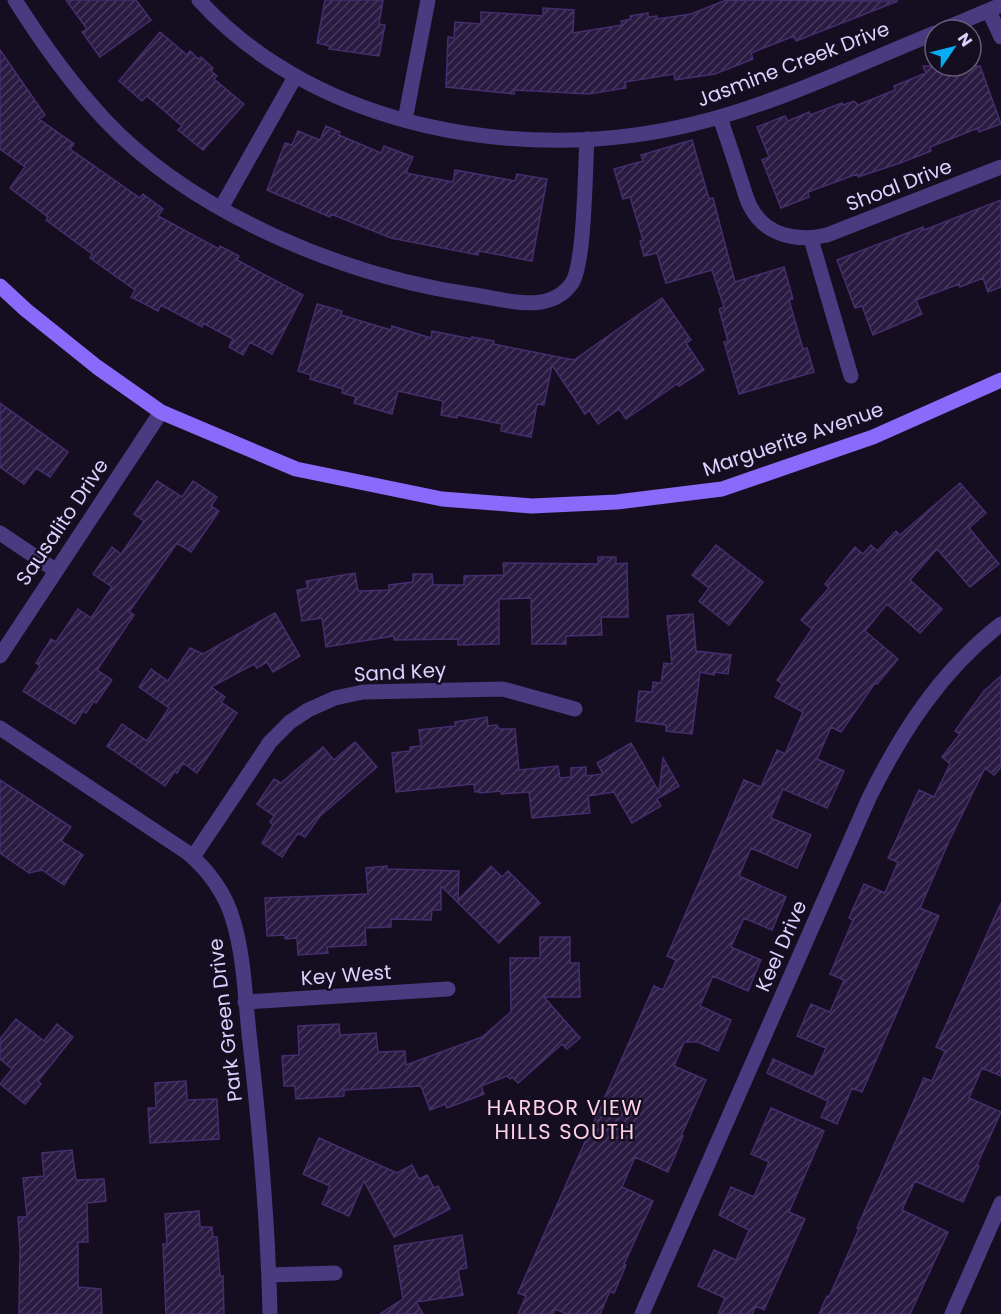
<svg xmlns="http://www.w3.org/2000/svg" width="1001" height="1314" font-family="Poppins,sans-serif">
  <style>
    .building { fill: url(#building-hatch); stroke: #462d6d; stroke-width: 1.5 }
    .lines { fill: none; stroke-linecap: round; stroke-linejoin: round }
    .street { stroke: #4a3a7f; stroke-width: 15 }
    .secondary { stroke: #8a6afb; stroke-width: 15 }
    .labels { text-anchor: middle; stroke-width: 5; stroke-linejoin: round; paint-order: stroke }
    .street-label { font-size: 20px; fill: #ded0fe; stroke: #150e21 }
    .neighbourhood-label { font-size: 21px; letter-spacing: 1.5px; fill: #fed1e5; stroke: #150e21 }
  </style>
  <defs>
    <pattern id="building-hatch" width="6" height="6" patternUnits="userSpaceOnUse" patternTransform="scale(1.5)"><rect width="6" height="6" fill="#2a1b42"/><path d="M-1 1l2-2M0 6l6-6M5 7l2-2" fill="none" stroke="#483b5e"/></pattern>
  </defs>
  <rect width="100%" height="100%" fill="#150e21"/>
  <path class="building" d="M66,0H136L151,20L100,57L82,32L87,29Z
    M325,0H383L379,24L385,25L379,56L329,49L330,46L317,43Z
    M726,0L898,1L796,41L794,36L751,53L753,59L715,74L675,80L674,74L625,82L626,88L589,94L515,90L514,94L446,87L448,37L454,38L455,22L481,24V12L543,16V8L574,10L573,33L622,25L621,21L631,19L630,16L648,13V17L657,16V19L691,14Z
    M160,32L187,55L190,51L198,59L201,57L213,68L211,71L217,76L214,79L244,104L203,150L178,130L182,126L147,96L142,101L119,81Z
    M0,50L45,115L39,119L74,144L70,149L140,198L143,194L163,209L158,216L219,249L220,246L239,256L237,260L303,295L272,354L250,342L243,355L229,347L233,339L203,323L202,327L161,305L158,311L131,297L135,290L90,258L92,254L46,220L48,217L10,188L25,167L0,149Z
    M923,66H980L1001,124L979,132L978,128L930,147L931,151L900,163L858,177L857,174L808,192L809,197L781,208L762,160L769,157L757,127L785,116L788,121L809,112L810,115L842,103L843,105L854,101L858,105L895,90L894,86L926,73Z
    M326,126L340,132L339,135L381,153L384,146L413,157L406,173L453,182L455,170L515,181L517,174L547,179L532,261L479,251L478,255L391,238L331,214L330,217L267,190L285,143L292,145L298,131L320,140Z
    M692,140L709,199L713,198L735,282L784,267L793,299L789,300L803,349L807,348L814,372L739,394L724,342L728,341L719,309L724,307L712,270L666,283L657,253L644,256L640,241L643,240L630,197L623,199L614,169L643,161L641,155Z
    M1001,200V287L988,292L983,278L960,287L959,284L916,300L922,314L873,335L862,306L855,308L837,260L923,227L924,230Z
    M662,298L691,340L686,343L704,370L679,386L677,384L626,419L619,409L598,424L589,410L585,414L552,365L544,405L537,404L531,437L501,431L502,424L457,415V418L441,415L443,401L398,391L392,414L354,403L356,397L342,393L343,389L310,379L311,375L298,371L317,304L342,311L341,315L391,330L392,326L431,338L432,331L472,339V337L494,341L493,344L574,360Z
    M0,403L68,452L50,477L36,468L24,484L0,467Z
    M157,481L182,497L193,481L217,497L211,506L219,511L191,552L177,543L129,612L134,615L97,670L112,680L96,703L94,701L86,713L83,711L75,724L23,691L40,666L36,663L51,639L56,642L78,609L91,618L112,587L93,574L112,547L121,554L144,521L134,514Z
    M960,483L986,513L969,528L999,564L970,587L937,549L910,580L942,609L920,633L887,604L865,631L898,659L877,684L875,683L841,732L831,727L817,759L844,771L827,808L783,789L771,818L811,835L797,868L751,848L739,876L786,897L772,930L744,918L731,947L761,960L748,991L713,976L700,1006L731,1020L718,1051L698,1042H684L674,1066L706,1080L681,1136H683L668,1172L635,1157L622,1187L653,1201L624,1264L626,1265L614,1293L610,1291L600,1314H567L555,1309L553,1314H518L526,1296L518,1293L654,986L663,990L676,960L667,956L744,780L761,787L777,750L785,754L803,712L775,697L782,684L777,680L812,629L801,620L829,588L825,584L855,547L863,554L871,545L877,551L896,531L900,535Z
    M716,545L763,582L729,625L699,601L709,588L692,575Z
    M598,557H616V564L627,563L628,617H601L602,635L566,636V644H532L531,598L499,599V644L458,645V639L394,640V636L326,647L322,618L302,621L297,590L308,588L306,581L355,573L358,591L389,590V585L413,582V574H432L433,585H464V576L504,575L503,563L598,564Z
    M275,613L300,656L273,672L267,662L257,668L254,664L211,687L225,697L221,702L237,713L197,773L183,763L177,773L175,771L165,786L107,746L122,724L147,741L169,708L139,687L151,669L168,681L190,648L203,654Z
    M693,614L696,651L731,655L728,674L715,672L714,675L700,672L692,734L666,731V725L636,721L639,691L652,692L653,682L661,683L664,663L672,664L667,616Z
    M1001,676V767L994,775L985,768L949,841L920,908L939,916L862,1092L852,1088L837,1124L821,1117L828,1101L767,1073L773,1059L813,1077L826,1048L797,1036L811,1004L830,1012L844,980L830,974L853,920L849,918L864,884L885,893L898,862L888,858L919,790L934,797L950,764L942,757L960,734L955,731L984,691Z
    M487,717L488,726L497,725L499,729H515L519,770L558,766L560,778L571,777V768L586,767V776L603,774L597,763L631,743L659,792L663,758L679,786L657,799L661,806L632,823L614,792L588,796L590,813L532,818L529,792L501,794V791L480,793V792H475L474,784L396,792L392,753L410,751V747L421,746L419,730L455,726V722Z
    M355,742L377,767L320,816L305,837L298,833L282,857L262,843L273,825L270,822L274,816L257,804L274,779L281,783L323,747L334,760Z
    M0,780L71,827L61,841L83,855L64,885L42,870L29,873L0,853Z
    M387,866V869L459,871L458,900L491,866L502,877L508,871L540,903L499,943L441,886V910H432L431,920L391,919V927L365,928L366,945L327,947L328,953L298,955L297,938L285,939V935L267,936L265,898L368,894L366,868Z
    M1001,903V1076L982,1068L969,1098L1001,1112L977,1165L979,1166L963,1202L915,1181L902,1210L948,1232L910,1314H819L827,1296L829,1297L859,1229L857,1228L924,1078L932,1081L945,1051L936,1047Z
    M540,937H570V963H579L580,997H544L580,1038L567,1049L562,1044L518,1083L512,1077L510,1079L507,1076L481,1086L484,1094L447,1108L445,1104L430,1110L421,1086L344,1090V1096L296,1099L295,1086H284L282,1056L299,1055L298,1026L339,1024L340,1035L376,1033L378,1052L405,1051L406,1065L482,1037L511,1012L510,958H540Z
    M16,1019L44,1041L57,1024L73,1037L38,1081L41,1084L25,1104L0,1084L12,1069L0,1059V1039Z
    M186,1081L187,1100L217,1099L219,1139L150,1143L148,1108H156L155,1083Z
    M771,1108L824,1131L789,1212L805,1219L764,1310L756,1306L752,1314H718L725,1298L698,1286L714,1250L736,1260L749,1230L719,1215L731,1187L754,1197L769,1162L751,1154Z
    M319,1138L397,1173L412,1165L419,1179L427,1175L434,1188L438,1186L450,1209L394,1237L364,1181L349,1216L322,1204L330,1186L303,1174Z
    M72,1150L76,1180L104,1179L106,1201L87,1203L88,1242H78V1287L101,1289L102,1314H19L20,1248L18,1217H27L23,1178L44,1176L42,1153Z
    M199,1211L200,1227H212L213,1237H217L220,1276H223L224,1314H166L163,1244H167L165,1214Z
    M462,1235L467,1268L458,1270L463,1295L416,1302L423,1314H380L403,1299L394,1246Z"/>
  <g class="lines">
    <path class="street" d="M15,0C42,43 70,82 104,119C194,215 347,277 475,295C506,300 550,315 572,283C585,263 585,168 587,139
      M199,0C317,130 527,165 693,124C776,104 856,65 935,33
      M989,11L1001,37
      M942,30L1001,5
      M720,117C726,136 733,155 739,175C743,185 745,196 750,206C765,236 797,242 827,235L1001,167
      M405,120L428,0
      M221,208L295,77
      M811,239L851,376
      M0,533L55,570
      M0,656L161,412
      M0,728L188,853C208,870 226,894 233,920C245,959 245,1002 250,1042C260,1132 268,1223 270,1314
      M193,857L270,742L290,722L308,710L335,698L363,692L503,689L575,709
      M245,1002L448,989
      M269,1275L335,1273
      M642,1314L869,798C902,731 941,671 1001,624
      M952,1314L1001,1203"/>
    <path class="secondary" d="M0,286L26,310L97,367L161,412L296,469L442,499L532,506L617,502L722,489L873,437L1001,380"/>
  </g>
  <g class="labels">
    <g class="street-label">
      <text transform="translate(793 64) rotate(-21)" y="7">Jasmine Creek Drive</text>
      <text transform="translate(899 185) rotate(-21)" y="7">Shoal Drive</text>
      <text transform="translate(793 439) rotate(-19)" y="7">Marguerite Avenue</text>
      <text transform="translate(62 522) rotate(-56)" y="7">Sausalito Drive</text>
      <text transform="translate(400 672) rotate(-3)" y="7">Sand Key</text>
      <text transform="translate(781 946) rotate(-66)" y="7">Keel Drive</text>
      <text transform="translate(346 975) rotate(-4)" y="7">Key West</text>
      <text transform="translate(225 1020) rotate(-97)" y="7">Park Green Drive</text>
    </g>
    <g class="neighbourhood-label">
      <text x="565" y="1115">HARBOR VIEW<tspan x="565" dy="24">HILLS SOUTH</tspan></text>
    </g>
  </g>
  <g transform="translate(953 48) rotate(55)"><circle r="28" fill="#150e21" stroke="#655c79" stroke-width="1.5"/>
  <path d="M0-4.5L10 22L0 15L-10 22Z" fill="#07acf2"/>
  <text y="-9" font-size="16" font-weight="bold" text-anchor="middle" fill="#ded0fe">N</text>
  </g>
</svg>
